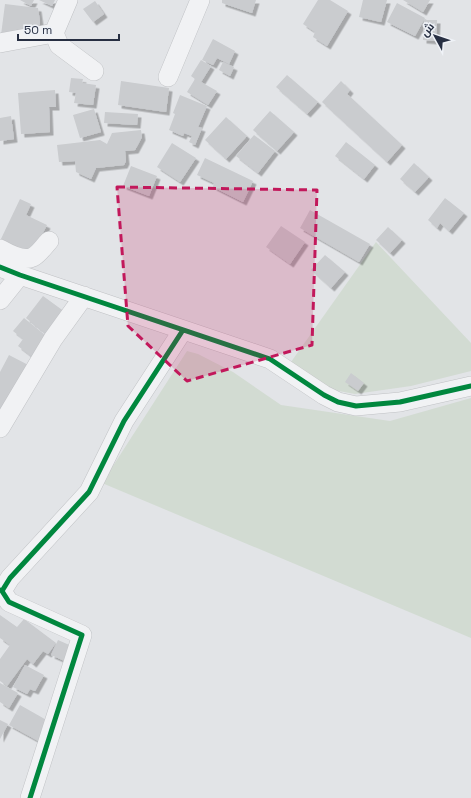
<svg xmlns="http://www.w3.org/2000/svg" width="471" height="798" font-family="'Space Grotesk',Cairo,sans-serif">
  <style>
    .green { fill: #d2dbd2 }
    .building { fill: #cacccf; filter: url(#shadow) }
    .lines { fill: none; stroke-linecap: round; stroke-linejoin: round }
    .minor-casing { stroke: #c0c2c5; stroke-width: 20 }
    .minor { stroke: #f1f2f4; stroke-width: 19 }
    .cycleway-casing { stroke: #eff2f7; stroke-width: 8 }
    .cycleway { stroke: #00873e; stroke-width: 5 }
    .marked { fill: #c2185b; fill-opacity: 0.2; stroke: #c2185b; stroke-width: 3; stroke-dasharray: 8 5; stroke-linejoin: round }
  </style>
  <defs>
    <filter id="shadow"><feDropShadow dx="3.5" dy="3.5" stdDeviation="0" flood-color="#0004"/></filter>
  </defs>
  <rect width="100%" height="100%" fill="#e2e4e7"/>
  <path class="green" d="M376,242L471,343V371L411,386L355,394L328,389L291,362Z
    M187,351L198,354L233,372L281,405L390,421L471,398V638L102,483Z"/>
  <path class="building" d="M20,0H34L31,6Z
    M39,0H55L52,6Z
    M222,0H256L252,13L222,3Z
    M318,0H330L348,11L327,46L313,37L315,32L303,24Z
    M363,0H387L381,22L359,17Z
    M403,0H430L423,12Z
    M95,1L104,14L93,22L83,9Z
    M397,3L425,18L415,36L387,22Z
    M5,4L38,8L40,22L38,34L1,35Z
    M424,20H437L436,41L423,40Z
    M213,39L235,51L229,64L217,58L213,65L202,60Z
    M201,60L211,66L201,82L217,91L208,105L187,92L195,79L191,76Z
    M223,62L234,67L230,76L219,70Z
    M287,75L318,102L307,114L276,87Z
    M71,78L83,79L82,83L96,85L93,105L74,103L76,93L69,92Z
    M121,81L169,88L166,112L118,105Z
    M341,81L350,90L347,94L402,145L387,162L322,102Z
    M55,90L56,107H49L50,132L21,134L18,93Z
    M180,95L207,106L198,127L202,128L195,145L189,142L192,136L184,133L183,136L169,130L175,114L173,113Z
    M94,109L101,132L80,138L73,115Z
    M270,111L294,132L277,151L253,130Z
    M105,112L138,114L137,125L104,123Z
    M11,116L14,139L0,141V118Z
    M226,117L247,136L226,159L205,140Z
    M141,130L142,137L135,150L125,151L126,161L124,165L96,168L91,179L76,172L75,161L59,162L57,145L100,140L107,144L112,133Z
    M254,135L275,151L258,173L236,156Z
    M346,142L375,165L364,179L335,156Z
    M172,143L196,158L180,182L157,167Z
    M205,158L253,181L243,202L213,187L214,183L197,175Z
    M414,163L429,177L415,192L400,179Z
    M131,166L157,176L149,196L123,186Z
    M445,198L464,213L449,231L440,223L437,228L428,220Z
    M20,199L31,204L26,215L47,225L31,256L0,241Z
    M310,210L370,244L359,262L300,228Z
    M281,226L305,242L290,264L266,247Z
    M388,227L402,240L390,253L376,240Z
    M325,255L345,272L331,288L311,270Z
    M43,296L69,315L51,338L26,318Z
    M24,318L51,340L35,359L18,346L23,339L13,331Z
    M9,355L36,369L0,424V372Z
    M351,373L364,383L358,391L345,382Z
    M0,615L17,627L24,619L56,643L48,654L43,651L33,664L27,659L7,686L0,681V659L10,645L0,638Z
    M58,640L76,648L67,662L51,655Z
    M25,665L44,675L35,691L30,689L27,694L13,687Z
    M0,683L18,693L9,708L0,702Z
    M20,705L50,722L40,742L9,725Z
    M0,720L8,724L0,739Z"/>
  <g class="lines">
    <defs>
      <path id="minor" d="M68,0L54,33L59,45L94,71
        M0,43L54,33
        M168,77L200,0
        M0,249C9,254 23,262 33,257C39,254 44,246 49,241
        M0,267L20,275L270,359L324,395L338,402L356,406L400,402L471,386
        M0,300L20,275
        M0,428L53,339L84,296
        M0,590L2,591L9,602L82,635L30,798
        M2,591L10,578L89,492L124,421L183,330"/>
    </defs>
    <use href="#minor" class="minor-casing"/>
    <use href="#minor" class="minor"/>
    <defs>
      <path id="cycleway" d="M0,267L20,275L270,359L324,395L338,402L356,406L400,402L471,386
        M0,590L2,591L9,602L82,635L30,798
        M2,591L10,578L89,492L124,421L183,330"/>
    </defs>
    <use href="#cycleway" class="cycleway-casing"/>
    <use href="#cycleway" class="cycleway"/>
  </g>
  <path class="marked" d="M117,187L317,190L312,345L187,381L128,326Z"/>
  <g transform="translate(435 36) rotate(310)" stroke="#eff2f7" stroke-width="3" paint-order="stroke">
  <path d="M0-3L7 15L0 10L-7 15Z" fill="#272f42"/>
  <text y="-6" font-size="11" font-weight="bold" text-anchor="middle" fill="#272f42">ش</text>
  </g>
  <path d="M18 34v6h101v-6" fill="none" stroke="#272f42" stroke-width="2"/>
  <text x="24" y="34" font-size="12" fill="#272f42" stroke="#eff2f7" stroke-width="3" paint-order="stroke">50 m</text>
</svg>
